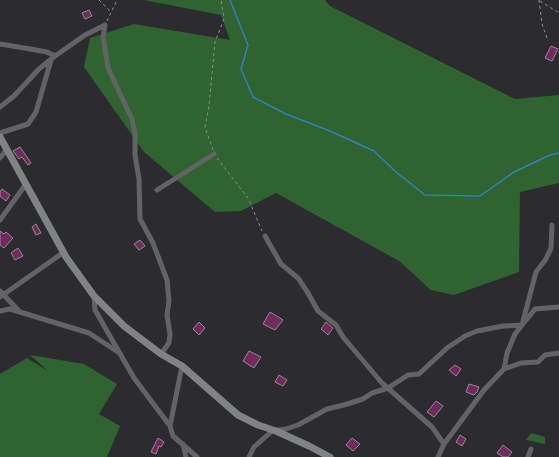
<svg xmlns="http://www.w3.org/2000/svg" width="559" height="457" font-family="'Sofia Sans Condensed',sans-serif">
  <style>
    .green { fill: #2f632f }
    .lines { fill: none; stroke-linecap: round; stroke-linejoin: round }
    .stream { stroke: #2f82bc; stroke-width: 1.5 }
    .building { fill: #722a5c; stroke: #918c8f }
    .path { stroke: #8f8f92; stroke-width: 1; stroke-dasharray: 3 3; stroke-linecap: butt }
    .street { stroke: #626464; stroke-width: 5 }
    .secondary { stroke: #7f8383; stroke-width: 7 }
  </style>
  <rect width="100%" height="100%" fill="#2c2c30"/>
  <path class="green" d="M144,0H325L330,6L515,99L559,95V183L520,192L519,272L454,295L431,290L399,261L276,193L241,211L215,212L144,152L84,67L90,38L134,24L230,40L221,15Z
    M30,355L84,364L117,384L99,414L120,426L107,457H0V374L27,358L48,371Z
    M531,433L545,437V444L526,440Z"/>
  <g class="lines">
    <path class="stream" d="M230,0L248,45L241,69L253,97L286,114L330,131L374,151L396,172L425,195L480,196L514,172L550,155L559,153"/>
  </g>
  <path class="building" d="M89,10L92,16L85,19L82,13Z
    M551,46L558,49L552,61L545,58Z
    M20,147L31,163L28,165L22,157L19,159L13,151Z
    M2,189L10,195L6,201L0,196V192Z
    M36,224L41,233L36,235L32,227Z
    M0,231L4,234L6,232L13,238L4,248L0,245Z
    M140,240L145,246L139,250L134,244Z
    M18,248L23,256L15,260L11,253Z
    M270,312L283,320L275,330L263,324Z
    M199,322L205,328L199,335L193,329Z
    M326,322L333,328L328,335L321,329Z
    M249,351L261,357L254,368L243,361Z
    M455,365L461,369L456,376L449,370Z
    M279,375L287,380L283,386L275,382Z
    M469,384L479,387L477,392L474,395L466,392Z
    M436,401L443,406L434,417L427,412Z
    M460,435L466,439L462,446L456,442Z
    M158,438L164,442L161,447L159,446L156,454L151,452Z
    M352,438L360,444L353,451L346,445Z
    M503,445L512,452L508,457H503L497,453Z"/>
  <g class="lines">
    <path class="path" d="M99,0L111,12
      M539,0L542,24L548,41
      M540,1L559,13
      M107,21L117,0
      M213,150L205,127L209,106L215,42L224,19L221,0
      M217,158L248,198L262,231"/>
    <path class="street" d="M105,25L103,37L108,68L132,119L135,134V155L139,179L140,219L153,243L167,280L169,301L167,315L170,334L169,343L161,354
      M0,44L36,50L47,52L55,56
      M0,107L14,96L39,69L55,56L85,35L105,25
      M0,133L28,124L36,112L51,60
      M0,158L7,149
      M157,190L214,154
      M0,220L26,184
      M552,225L551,248L546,259L536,272L522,325L535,309L559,307
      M265,236L281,264L298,278L308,293L318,311L336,325L343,337L382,383L432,427L444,444
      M0,291L20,312
      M94,296L95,310L134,378L170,426L173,436L197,457
      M0,297L64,252
      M0,311L10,309L89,333L118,352
      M504,369L521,363L538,362L545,355L559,353
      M170,426L182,366
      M183,444L186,457
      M249,457L254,447L272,431L286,429L298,425L327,409L344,405L363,399L372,393L388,388L408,375L419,374L447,348L465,336L477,331L503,326L522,325
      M438,457L444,444L484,390L504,369L507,353L515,334L522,325
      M528,457L531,449"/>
    <path class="secondary" d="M0,137L66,257L94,296L124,326L161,354L182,366L238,415L258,425L276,431L309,446L330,457"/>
  </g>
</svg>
